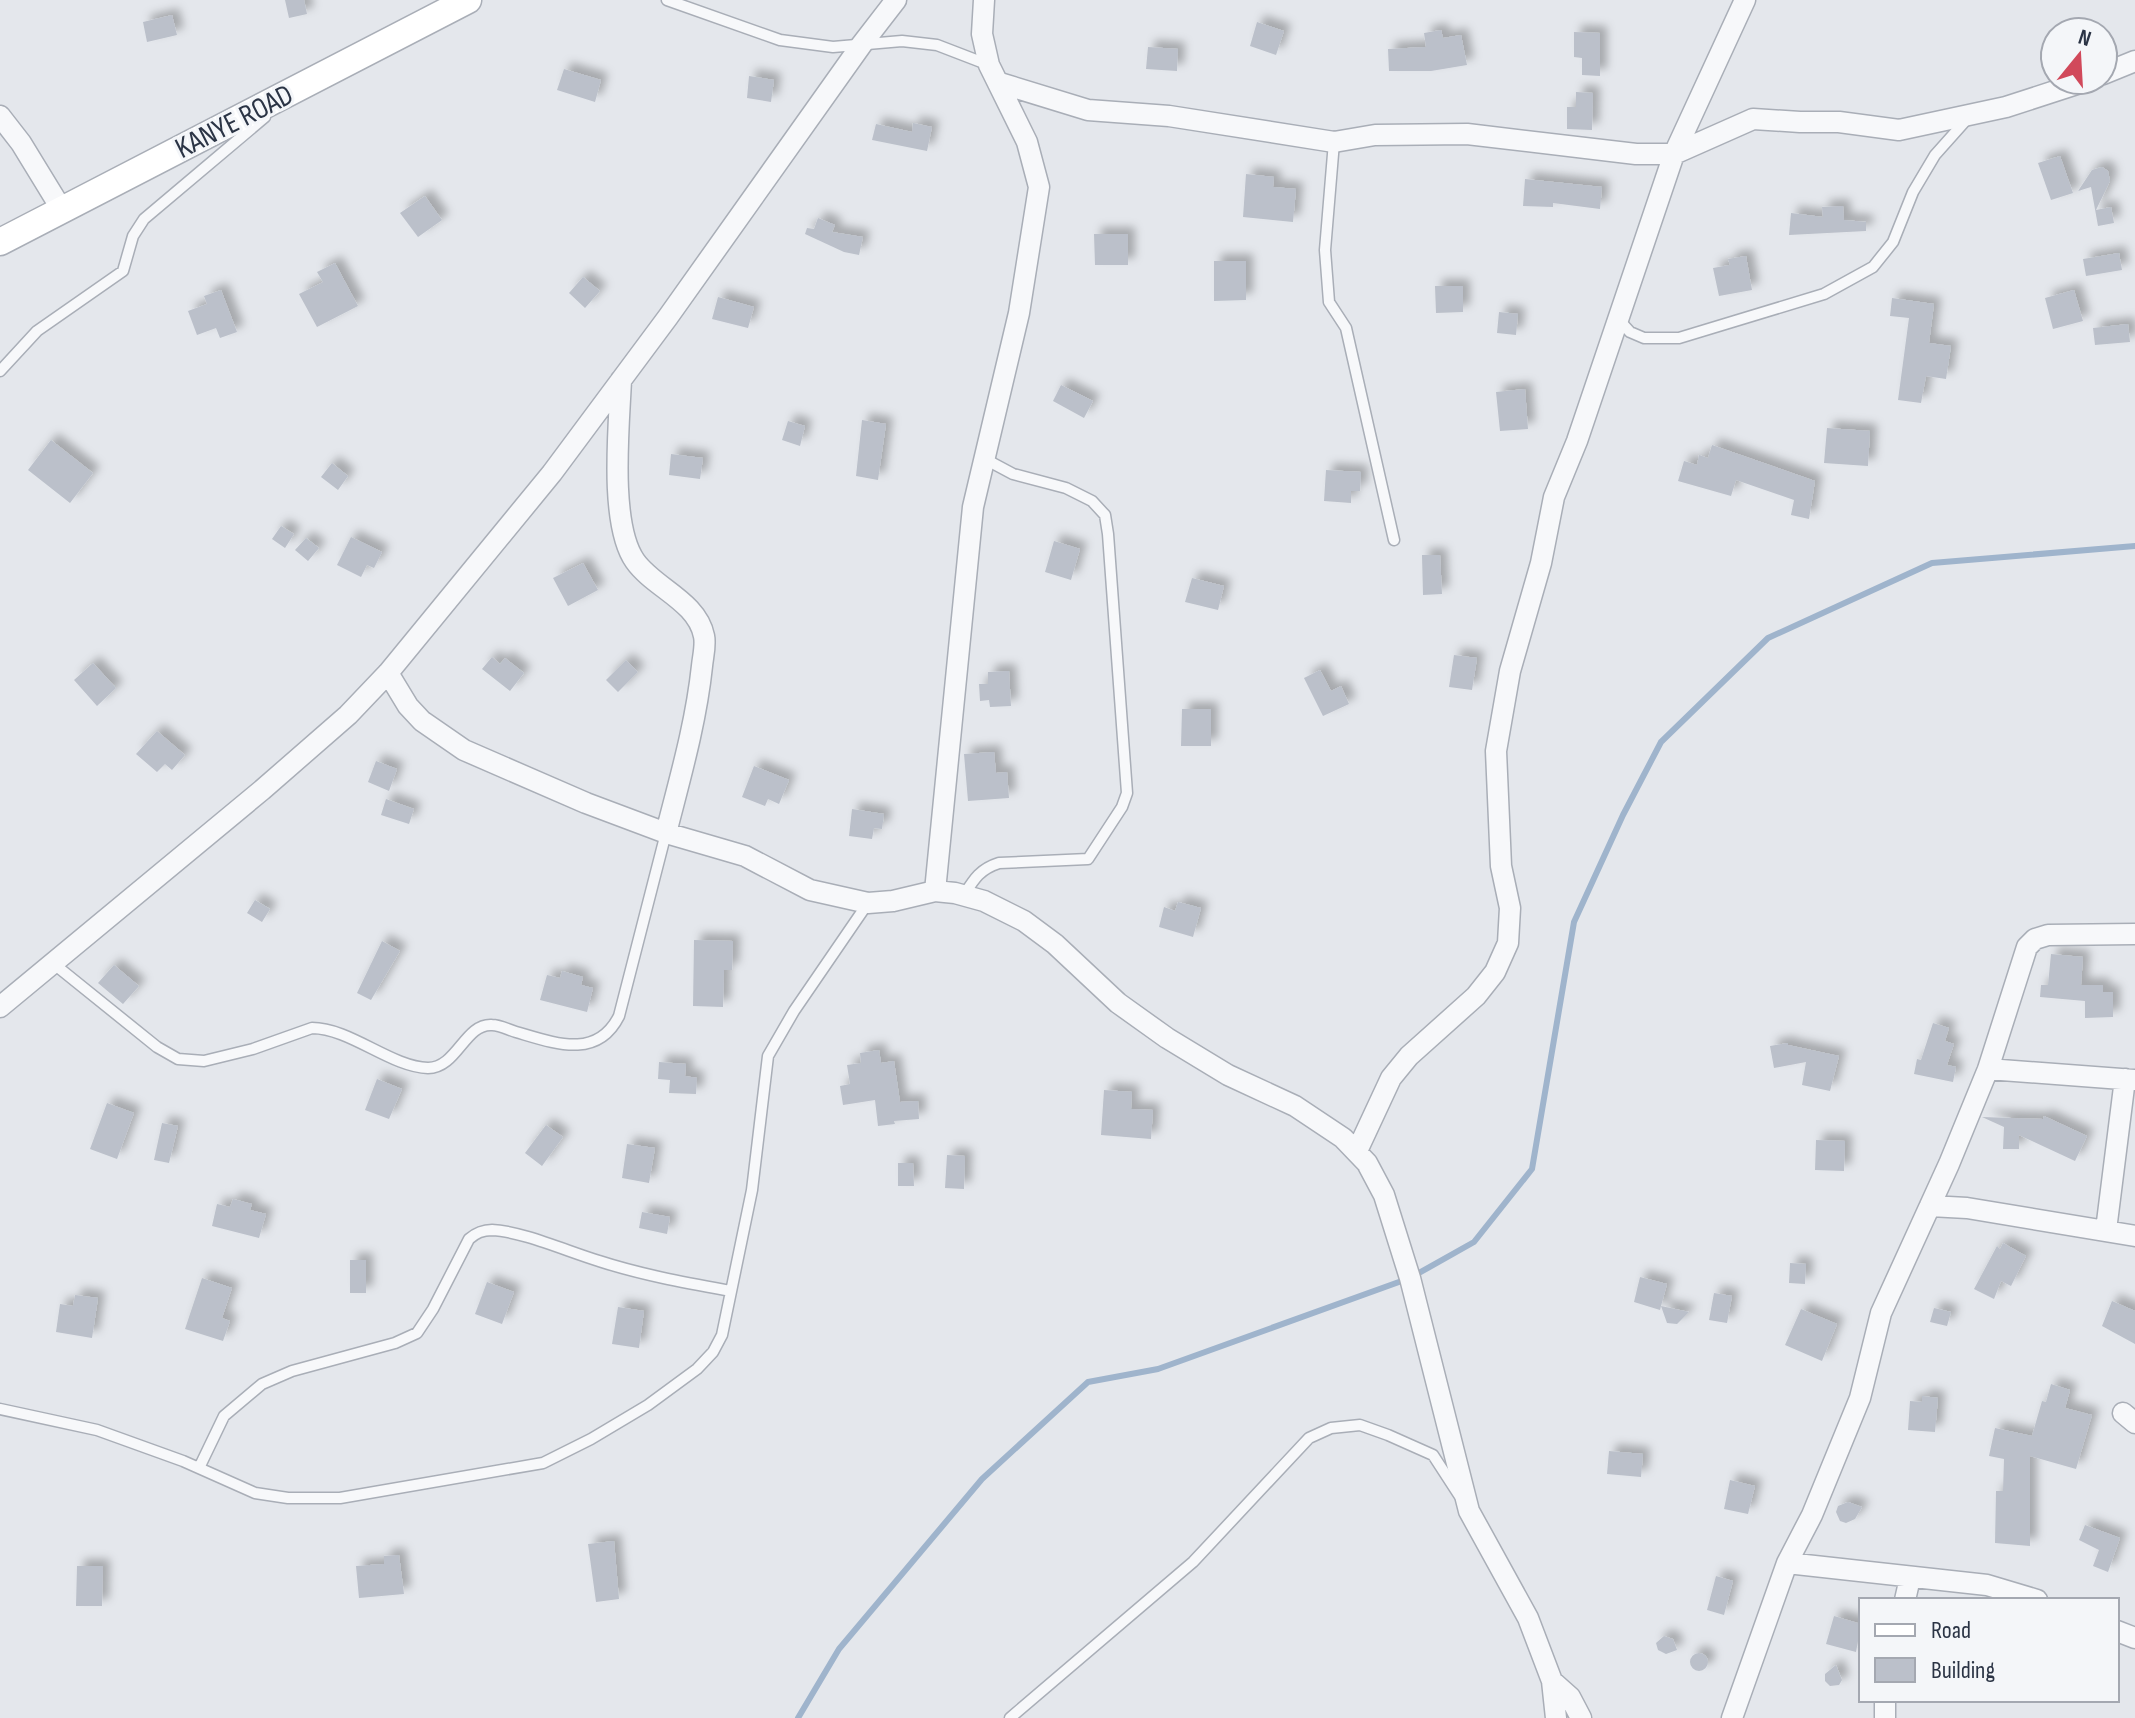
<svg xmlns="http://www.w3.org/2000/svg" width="2135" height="1718" font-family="'Sofia Sans Condensed',sans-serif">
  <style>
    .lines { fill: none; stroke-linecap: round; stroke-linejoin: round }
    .stream { stroke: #9fb4cc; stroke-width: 6 }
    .building { fill: #bbc0ca; filter: url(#shadow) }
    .service-casing { stroke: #a9aeb7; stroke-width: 13 }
    .minor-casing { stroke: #a9aeb7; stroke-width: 23 }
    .secondary-casing { stroke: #a9aeb7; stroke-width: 29 }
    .service { stroke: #f7f8fa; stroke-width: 10 }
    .minor { stroke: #f7f8fa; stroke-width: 20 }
    .secondary { stroke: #fff; stroke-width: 26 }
    .labels { text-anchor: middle; stroke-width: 6; stroke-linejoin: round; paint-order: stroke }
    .street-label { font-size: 30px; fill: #2b3445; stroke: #f4f6f9 }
  </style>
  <defs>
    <filter id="shadow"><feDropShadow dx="7" dy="-7" stdDeviation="4" flood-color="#0004"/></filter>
  </defs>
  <rect width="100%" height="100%" fill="#e4e7ec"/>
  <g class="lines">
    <path class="stream" d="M798,1718L839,1649L982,1479L1088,1382L1158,1369L1410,1278L1474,1242L1532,1169L1574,922L1623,815L1661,742L1768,638L1932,563L2135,546"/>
  </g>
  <path class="building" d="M285,0H304L307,14L289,18Z
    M172,15L177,35L147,42L143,22Z
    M1257,22L1284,31L1276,55L1250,46Z
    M1441,30L1443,38L1461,35L1467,65L1431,71H1389L1388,49L1426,47L1424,33Z
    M1574,32L1600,33V76L1582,75V58L1574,57Z
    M1148,47L1178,49L1177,71L1146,69Z
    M564,69L601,80L595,102L557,90Z
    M749,76L774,80L771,102L747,98Z
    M1576,92L1593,93L1592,130L1567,129V107H1576Z
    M913,123L932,127L927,151L872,140L876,124L912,132Z
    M2060,156L2073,193L2051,200L2038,163Z
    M2102,167L2108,171L2110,181L2096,210L2111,207L2114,223L2098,226L2091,187L2078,191L2092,170Z
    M1246,174L1274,177L1273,187L1296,189L1293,222L1243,217Z
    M1525,179L1602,187L1600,209L1553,203V207L1523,206Z
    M425,196L442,220L418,237L400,213Z
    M1843,206L1844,220L1866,222V231L1789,235L1791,213L1823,217L1822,207Z
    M818,218L835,225L832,232L863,237L859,255L844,252L805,234L807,228L814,229Z
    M1094,234H1128V265H1095Z
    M2119,253L2122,270L2086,276L2083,259Z
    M1746,256L1752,290L1719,296L1713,268L1730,265L1728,259Z
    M1214,261H1246V300L1214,301Z
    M335,263L358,306L317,327L299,294L323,282L317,272Z
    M583,277L600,291L585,308L569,293Z
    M1435,286H1463V312L1436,313Z
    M221,290L237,332L220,338L216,328L197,335L188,311L207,304L204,296Z
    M2074,290L2083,321L2053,329L2045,298Z
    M718,297L754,307L748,328L712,319Z
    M1892,298L1934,304L1929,343L1951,346L1946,379L1926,376L1921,403L1898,400L1909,318L1890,316Z
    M1499,312L1518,314L1516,335L1497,333Z
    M2128,324L2130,342L2095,345L2093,328Z
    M1061,385L1093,401L1084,418L1053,401Z
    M1525,389L1528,429L1500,431L1496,392Z
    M862,420L886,424L878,480L856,476Z
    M788,421L805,426L800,446L782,440Z
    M1827,428L1870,431L1868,466L1824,463Z
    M51,440L93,473L70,503L28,470Z
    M1712,445L1815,481L1809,519L1791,515L1794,500L1736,480L1731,496L1678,481L1684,461L1697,465L1699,455L1708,458Z
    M671,454L703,458L700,479L669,475Z
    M332,463L348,476L338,490L321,477Z
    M1326,470L1361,472L1360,491H1351V503L1324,501Z
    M281,526L294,534L285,548L272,539Z
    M351,537L382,552L374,568L367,565L361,577L337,565Z
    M306,538L319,548L308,561L295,550Z
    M1054,541L1080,549L1071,580L1045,572Z
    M1422,555H1440L1442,594L1423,595Z
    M583,563L598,590L568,606L553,578Z
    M1192,578L1224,586L1218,610L1185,602Z
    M1454,655L1477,658L1472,690L1449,687Z
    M492,657L500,664L505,658L524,673L510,691L482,669Z
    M626,660L638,672L618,692L606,680Z
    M93,663L116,688L97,706L74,680Z
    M1320,670L1331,691L1341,686L1349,704L1323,716L1304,678Z
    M1009,671L1011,706L990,707L989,700L980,701L979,684H988V672Z
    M1182,709H1211V746H1181Z
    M157,731L185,755L172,770L165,764L157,772L136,754Z
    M994,752L996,773L1007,772L1009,798L968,801L964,754Z
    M376,761L397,769L389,791L368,782Z
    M754,766L789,780L779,804L768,799L765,806L742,797Z
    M386,799L414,809L409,824L381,815Z
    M852,809L884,814L882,829L874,828L872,839L849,836Z
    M255,900L270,909L262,922L247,913Z
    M1178,902L1201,908L1193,937L1159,927L1164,907L1175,911Z
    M694,940L733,941L732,970H724L723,1007L693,1006Z
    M382,941L400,951L371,1000L357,993Z
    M2051,954L2083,957L2081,985H2103V992H2113V1017L2085,1018V1001L2040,997L2041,985H2048Z
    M114,965L139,986L123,1004L98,983Z
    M562,971L583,977L581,985L593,988L587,1012L540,1000L547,975L560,978Z
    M1933,1023L1949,1028L1945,1041L1954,1044L1947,1065L1956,1067L1953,1082L1914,1074L1917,1059L1921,1060Z
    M1788,1043V1045L1839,1056L1830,1091L1802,1085L1806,1062L1774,1068L1770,1046Z
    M879,1050L881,1063L894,1061L900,1102L918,1101L919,1119L894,1121L895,1124L878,1126L875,1100L843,1105L840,1086L850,1084L847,1065L861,1063L860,1053Z
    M659,1062L686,1064L685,1076L697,1078L696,1094L669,1093L670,1080L658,1079Z
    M377,1079L402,1089L389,1119L365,1110Z
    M1104,1090L1132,1092L1131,1109L1153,1110L1151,1139L1101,1135Z
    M107,1103L134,1113L117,1159L90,1149Z
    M2044,1116L2087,1136L2075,1161L2019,1135V1149H2003L2004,1127L1982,1117L2043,1119Z
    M162,1123L178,1126L169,1163L154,1160Z
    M546,1125L563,1137L542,1166L525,1153Z
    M1816,1140L1845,1141L1844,1171L1815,1170Z
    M627,1144L655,1148L649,1183L622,1178Z
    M947,1155L965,1156L964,1189L945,1188Z
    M898,1163H913L914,1186H898Z
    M233,1199L252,1204L250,1210L266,1214L259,1238L212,1226L217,1204L230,1207Z
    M642,1212L670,1217L667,1234L639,1228Z
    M2003,1243L2026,1256L2011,1286L2001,1281L1994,1299L1974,1289L1997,1246L2000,1249Z
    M350,1260H366V1293H350Z
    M1790,1263L1806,1264L1805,1284L1789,1283Z
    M1640,1277L1667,1284L1661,1306L1689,1312L1677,1324L1667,1323L1661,1306L1660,1310L1634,1302Z
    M202,1278L232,1288L222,1318L230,1321L223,1341L185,1329Z
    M487,1282L514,1292L502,1324L475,1314Z
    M1714,1293L1732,1296L1727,1323L1709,1320Z
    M75,1295L98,1298L92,1338L56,1332L60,1304L73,1306Z
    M2112,1301L2135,1311V1344L2102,1326Z
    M618,1307L644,1311L639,1348L612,1344Z
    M1934,1308L1951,1312L1947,1326L1930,1322Z
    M1801,1309L1837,1324L1822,1361L1785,1345Z
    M2051,1384L2070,1390L2065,1408L2092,1415L2076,1469L2030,1456V1546L1995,1543L1996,1491H2003L2004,1459L1989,1456L1995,1428L2032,1436L2042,1401L2046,1402Z
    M1922,1396L1938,1398L1935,1432L1908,1430L1910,1401L1922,1402Z
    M1609,1451L1643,1454L1641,1477L1607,1474Z
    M1730,1480L1755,1486L1748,1514L1724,1509Z
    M1848,1502L1862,1507L1855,1519L1846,1523L1840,1521L1836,1512L1838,1506Z
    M2085,1525L2120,1538L2108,1572L2093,1566L2099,1550L2079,1540Z
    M614,1541L619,1599L596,1602L588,1544Z
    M399,1555L404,1594L359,1598L356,1566L384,1564V1556Z
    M77,1566H103L102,1606H76Z
    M1716,1576L1733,1581L1724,1615L1707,1610Z
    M1834,1616L1861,1624L1856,1652L1826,1644Z
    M1664,1636L1673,1639L1677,1650L1666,1654L1658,1650L1656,1643Z
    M1690 1662a9 9 0 1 1 18 0a9 9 0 1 1-18 0Z
    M1836,1665L1842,1680L1839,1685L1830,1686L1825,1681V1674Z"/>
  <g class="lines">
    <defs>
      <path id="service" d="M667,0L780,40L833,47L902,41L937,45L989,65
        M1334,142L1325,250L1329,302L1346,328L1394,540
        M1618,319L1630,332L1644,338H1679L1824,294L1873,267L1893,242L1913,192L1935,155L1968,118
        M0,371L37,331L123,271L133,236L144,219L265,117
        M964,895C974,879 980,869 999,863L1088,859L1122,807L1127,793L1108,534L1105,515L1092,501L1066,488L1013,474L983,458
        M54,964L157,1047L178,1059L204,1061L253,1049L312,1028C350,1028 391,1067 428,1068C457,1068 465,1023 492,1025C500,1025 509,1030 516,1032C554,1043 597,1060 619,1016L666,833
        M0,1409L97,1430L183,1461L255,1493L288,1498H340L543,1463L591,1439L648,1405L697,1369L713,1352L722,1335L752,1190L768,1056L794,1011L868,903
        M199,1468L224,1416L262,1384L292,1371L395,1343L417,1333L433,1309L469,1239C476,1233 482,1230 492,1230C521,1231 569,1252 599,1261C642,1275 687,1283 731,1291
        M1010,1718L1193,1562L1309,1438L1331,1428L1360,1425L1388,1435L1433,1455L1459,1495"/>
      <path id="minor" d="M2103,74L2135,61
        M1000,83L1088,110L1169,116L1334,142L1375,135L1467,134L1636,154H1674L1753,119L1800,122H1839L1899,130L2006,107L2089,80
        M0,116L21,143L62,210
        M621,380C619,426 609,524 635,561C654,588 697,601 704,636C706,645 703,656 702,666C696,723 680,778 666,833
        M388,673L408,706L422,721L464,750L586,803L666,833L745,856L810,890L868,903L893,901L935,891L955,893L984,901L1024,921L1055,944L1118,1003L1167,1038L1228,1075L1295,1106L1343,1138L1367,1163L1384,1195L1410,1278L1469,1511L1528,1618L1552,1681L1556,1718
        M935,891L973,507L1019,313L1039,187L1027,142L989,65L982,34L984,0
        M0,1007L262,790L348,715L388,673L552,473L668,317L862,44L896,0
        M1988,1069L2135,1080
        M1357,1151L1391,1078L1409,1056L1476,996L1495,972L1508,943L1510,908L1501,866L1496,751L1510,671L1541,563L1554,497L1577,441L1674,154L1745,0
        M1930,1206L1967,1208L2135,1236
        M2106,1230L2125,1079
        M2123,1413L2135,1423
        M1787,1563L1987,1585L2037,1600
        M1905,1600L1910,1578
        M2117,1631L2135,1638
        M1552,1681L1570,1697L1581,1718
        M1732,1718L1787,1563L1812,1515L1860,1398L1881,1313L1949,1164L1988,1069L2027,947L2035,939L2048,935L2135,934
        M1885,1718V1700"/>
      <path id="secondary" d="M0,242L468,0"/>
    </defs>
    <use href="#service" class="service-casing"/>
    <use href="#minor" class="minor-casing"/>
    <use href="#secondary" class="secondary-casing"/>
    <use href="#service" class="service"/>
    <use href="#minor" class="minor"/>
    <use href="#secondary" class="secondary"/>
  </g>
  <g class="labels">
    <g class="street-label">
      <text transform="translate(234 121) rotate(-27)" y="10">KANYE ROAD</text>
    </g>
  </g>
  <rect x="1859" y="1598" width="260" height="104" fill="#f4f6f9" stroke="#a4a8b1" stroke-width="2"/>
  <rect x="1875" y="1624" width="40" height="12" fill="#ffffff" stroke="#a4a8b1" stroke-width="2"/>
  <text x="1931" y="1638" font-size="24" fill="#2b3445">Road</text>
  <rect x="1875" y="1658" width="40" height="24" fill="#bbc0ca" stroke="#a4a8b1" stroke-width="2"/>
  <text x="1931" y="1678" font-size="24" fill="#2b3445">Building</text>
  <g transform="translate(2079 56) rotate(18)"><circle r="38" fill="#f4f6f9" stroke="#a4a8b1" stroke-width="2"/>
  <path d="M0-6L14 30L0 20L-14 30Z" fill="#d1495b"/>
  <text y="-12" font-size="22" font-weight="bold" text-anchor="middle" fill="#2b3445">N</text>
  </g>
</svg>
